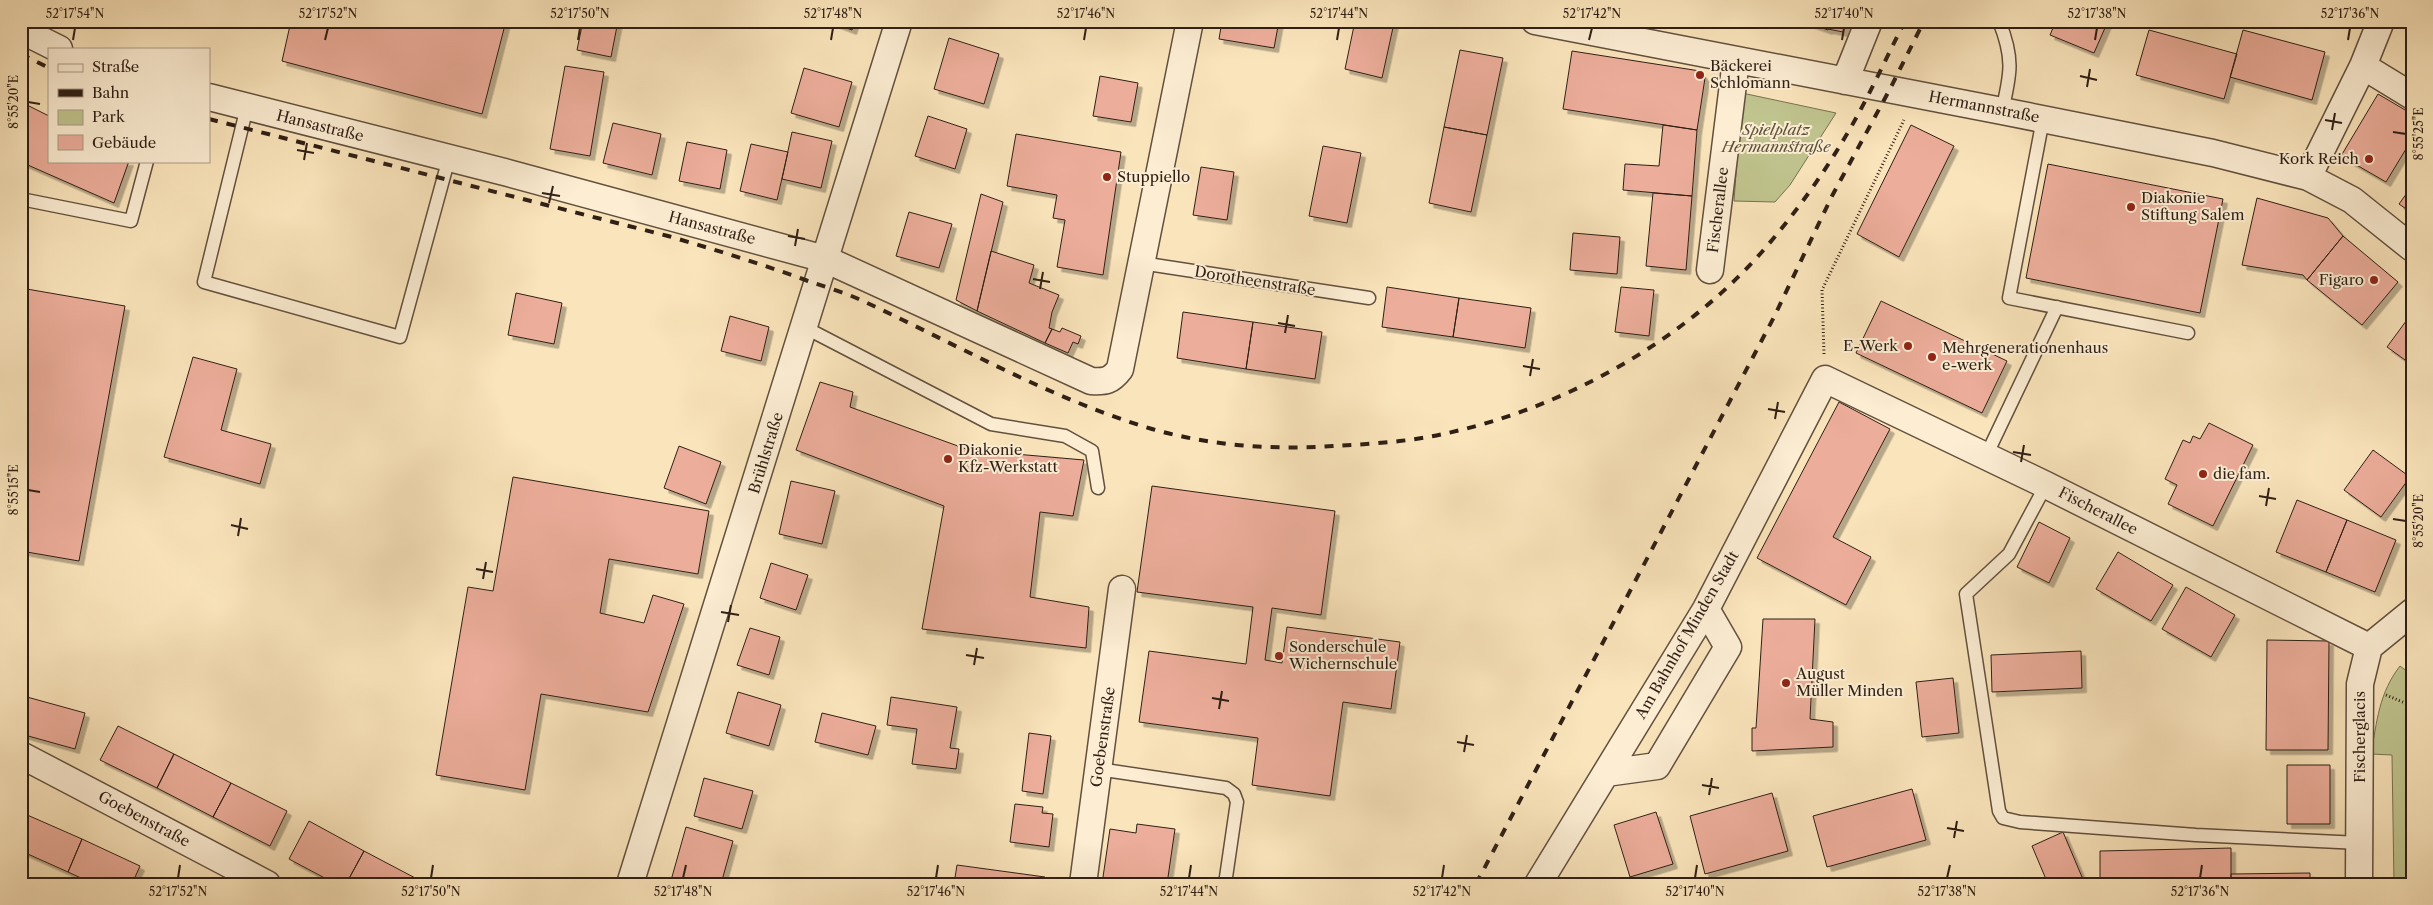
<svg xmlns="http://www.w3.org/2000/svg" width="2433" height="905" font-family="'Libre Caslon Text',serif">
  <style>
    .green { fill: #c0c48e; stroke: #787252 }
    .building { fill: #ecad9a; stroke: #2f1f15; filter: url(#shadow) }
    .lines { fill: none; stroke-linecap: round; stroke-linejoin: round }
    .service-casing { stroke: #62503e; stroke-width: 15 }
    .minor-casing { stroke: #62503e; stroke-width: 29 }
    .path { stroke: #2f1f15; stroke-width: 3; stroke-dasharray: 1 2.5; stroke-linecap: butt }
    .service { stroke: #fcedd3; stroke-width: 12 }
    .minor { stroke: #fcedd3; stroke-width: 26 }
    .rail { stroke: #2f1f15; stroke-width: 4; stroke-dasharray: 9 9; stroke-linecap: butt }
    .ticks { fill: none; stroke: #2f1f15; stroke-width: 2 }
    .poi-dot { fill: #8f2418; stroke: #fcedd3; stroke-width: 2 }
    .labels { text-anchor: middle; stroke-width: 4; stroke-linejoin: round; paint-order: stroke }
    .poi-label { font-size: 15px; fill: #2f1f15; stroke: #fcedd3; text-anchor: start }
    .street-label { font-size: 15px; fill: #2f1f15; stroke: #fcedd3 }
    .park-label { font-size: 15px; font-style: italic; fill: #5a5139; stroke: #fcedd3 }
    .neatline { fill: none; stroke: #2f1f15; stroke-width: 2 }
    .ticks-label { font-size: 12px; text-anchor: middle; fill: #2f1f15 }
  </style>
  <defs>
    <filter id="shadow"><feDropShadow dx="4.5" dy="4.5" stdDeviation="0" flood-color="#0004"/></filter>
  </defs>
  <rect width="100%" height="100%" fill="#fae4bb"/>
  <filter id="stains"><feTurbulence type="fractalNoise" baseFrequency=".004" numOctaves="4"/><feColorMatrix values="0 0 0 0 .2 0 0 0 0 .09 0 0 0 0 .02 0 0 0 .5 -.17"/></filter>
  <radialGradient id="worn" r=".72"><stop offset=".6" stop-color="#630" stop-opacity="0"/><stop offset="1" stop-color="#630" stop-opacity=".3"/></radialGradient>
  <path class="green" d="M1742,93L1836,113L1790,185L1775,202L1734,201Z
    M2400,666L2412,675V884H2394L2392,755L2371,754C2377,721 2379,693 2400,666Z"/>
  <path class="building" d="M291,21H506L482,114L282,61Z
    M583,21H618L611,57L577,50Z
    M828,21H855L852,30Z
    M1222,21H1279L1274,48L1219,39Z
    M1355,21L1394,23L1382,78L1345,69Z
    M1802,21H1846L1843,32L1828,29V30Z
    M2056,21H2108L2094,53L2050,35Z
    M2149,30L2237,54L2224,99L2136,75Z
    M2243,30L2325,52L2312,100L2230,77Z
    M949,38L999,54L984,104L934,89Z
    M1460,50L1503,58L1487,135L1444,127Z
    M1572,51L1700,71L1705,78L1697,130L1563,109Z
    M565,66L604,72L590,156L550,149Z
    M804,68L852,82L839,127L791,113Z
    M1100,76L1138,83L1131,122L1093,116Z
    M2378,94L2412,114V139L2386,182L2341,156Z
    M21,102L49,116V161H129L114,203L21,162Z
    M928,116L967,129L955,169L915,156Z
    M613,123L661,134L652,175L603,163Z
    M1663,125L1697,130L1692,196L1623,190L1625,164L1659,166Z
    M1911,125L1954,146L1899,257L1857,234Z
    M1444,127L1487,135L1471,212L1429,203Z
    M792,132L832,141L821,188L782,179Z
    M1016,134L1121,152L1103,275L1057,267L1065,220L1053,218L1057,195L1007,186Z
    M687,142L727,150L720,189L679,181Z
    M751,144L788,152L777,200L740,191Z
    M1323,146L1361,153L1347,223L1309,216Z
    M2048,164L2223,199L2200,313L2026,278Z
    M1201,167L1234,172L1227,220L1193,215Z
    M2412,186V213L2399,204Z
    M1653,193L1692,196L1686,270L1646,266Z
    M981,194L1003,202L977,311L956,300Z
    M2257,198L2328,218L2343,236L2307,280L2303,275L2242,265Z
    M909,212L952,224L939,268L896,256Z
    M1573,233L1620,237L1617,274L1570,270Z
    M2343,236L2398,282L2362,325L2307,280Z
    M991,251L1034,265L1029,283L1059,295L1052,312L1049,328L1052,329L1045,343L977,311Z
    M1387,287L1459,298L1453,337L1382,327Z
    M1621,287L1654,290L1649,336L1615,332Z
    M21,288L125,306L79,561L21,551Z
    M516,293L562,303L554,344L508,335Z
    M1459,298L1531,308L1525,348L1453,337Z
    M1881,301L2007,361L1982,413L1856,353Z
    M1183,312L1253,322L1246,369L1177,358Z
    M2412,313V365L2387,347Z
    M730,316L769,327L761,361L721,351Z
    M1253,322L1322,332L1315,379L1246,369Z
    M1062,328L1081,336L1078,344L1073,342L1068,353L1045,343L1052,329L1060,332Z
    M193,357L237,369L221,430L271,444L260,484L164,457Z
    M820,382L853,392L850,407L969,450L1084,460L1073,516L1040,512L1030,597L1089,607L1086,648L922,629L944,506L796,450Z
    M1839,402L1890,429L1833,537L1871,557L1846,605L1757,558Z
    M2209,423L2253,445L2213,526L2168,504L2177,485L2165,479L2183,440L2190,443L2193,436L2200,439Z
    M679,446L721,462L706,504L664,488Z
    M2373,450L2410,477L2381,517L2344,490Z
    M513,477L709,511L698,574L609,559L600,613L644,623L653,595L684,604L648,712L541,694L525,790L436,775L468,587L493,591Z
    M791,481L835,491L822,544L779,534Z
    M1152,486L1335,511L1321,615L1272,608L1265,660L1282,663L1287,627L1400,642L1391,709L1343,702L1330,796L1252,785L1258,738L1139,722L1149,651L1246,664L1253,607L1137,592Z
    M2297,500L2347,520L2326,572L2276,552Z
    M2347,520L2396,540L2375,592L2326,572Z
    M2039,522L2070,538L2049,583L2017,567Z
    M2118,552L2173,585L2151,621L2096,589Z
    M771,563L808,575L796,610L760,598Z
    M2186,587L2235,615L2211,657L2162,629Z
    M1763,619H1815L1810,719L1833,722V747L1752,751V728H1756Z
    M750,628L780,637L769,675L737,665Z
    M2267,640L2329,641L2328,750H2266Z
    M2081,651L2082,688L1992,692L1991,655Z
    M1953,678L1959,733L1922,737L1916,682Z
    M738,692L781,705L769,746L726,733Z
    M27,697L85,713L75,749L21,734V715Z
    M891,697L957,707L950,748L959,749L956,769L912,764L917,729L887,725Z
    M822,713L876,726L868,755L815,742Z
    M118,726L174,754L157,788L100,760Z
    M1029,733L1051,736L1043,794L1022,791Z
    M174,754L231,783L213,817L157,788Z
    M2287,765H2330V824H2287Z
    M704,778L753,791L742,829L694,816Z
    M231,783L287,811L270,846L213,817Z
    M1912,789L1926,840L1827,867L1813,816Z
    M1772,793L1788,851L1705,874L1690,816Z
    M1015,804L1043,807L1042,813L1053,814L1049,847L1010,842Z
    M1656,812L1673,864L1630,877L1614,825Z
    M25,814L82,839L68,872L21,851V822Z
    M309,821L364,851L346,884H336L289,859Z
    M1137,824L1175,829L1167,884H1102L1110,829L1136,833Z
    M686,827L733,841L721,884H670Z
    M2063,832L2082,877L2066,884H2048L2032,846Z
    M82,839L140,866L132,884H94L68,872Z
    M2231,848V879L2100,883V851Z
    M364,851L419,880L417,884H346Z
    M957,865L1045,877L1044,884H954Z
    M2310,873V884H2209V880L2231,879V874Z"/>
  <g class="lines">
    <defs>
      <path id="service" d="M1999,21C2014,58 2011,73 2002,111
        M247,107L204,282L400,337L449,158
        M2043,119L2009,298L2188,333
        M21,199L131,221L147,161
        M1141,263L1369,298
        M804,327L991,424L1065,436L1092,451L1098,488
        M1986,456L2057,307
        M2046,485L2009,554L1966,594L1999,811L2003,818L2020,822L2196,835L2360,843
        M1098,769L1226,788L1234,794L1237,802L1225,884"/>
      <path id="minor" d="M1535,21L2002,111L2213,153L2308,177L2352,200L2412,248
        M21,30L59,49
        M2363,66L2412,96
        M1845,81L1869,21
        M209,97L508,173L825,259L1091,381C1105,382 1111,381 1120,369L1190,21
        M2308,177L2363,66L2381,21
        M1710,270L1736,60
        M21,755L267,884
        M1606,773L1657,766L1728,647L1706,609
        M630,884L899,21
        M1083,884L1122,589
        M1538,884L1706,609L1825,379L2046,485L2369,647
        M2359,884L2360,684L2369,647L2412,612"/>
    </defs>
    <use href="#service" class="service-casing"/>
    <use href="#minor" class="minor-casing"/>
    <path class="path" d="M1824,354L1822,290L1904,120
      M2386,695L2412,706"/>
    <use href="#service" class="service"/>
    <use href="#minor" class="minor"/>
    <path class="rail" d="M21,54L49,68
      M209,119L668,236C716,250 762,264 808,281C826,287 846,293 863,301C958,345 1051,399 1152,429C1212,446 1271,450 1333,446C1369,444 1407,442 1443,434C1563,409 1687,340 1767,246C1796,212 1822,176 1844,139C1867,101 1885,60 1905,21
      M1476,884L1774,317L1832,196L1890,89L1924,21"/>
  </g>
  <path class="ticks" d="M73,40L75,28M325,40L328,28M578,40L580,28M831,40L833,28M1084,40L1086,28M1337,40L1339,28M1589,40L1592,28M1842,40L1844,28M2095,40L2097,28M2348,40L2350,28M2080,76L2097,80M2087,87L2090,69M28,102L40,104M2325,120L2342,123M2332,130L2335,113M2393,132L2406,134M297,150L314,153M304,160L307,143M542,193L560,196M549,203L553,186M788,236L805,239M795,246L798,229M1033,279L1050,282M1040,289L1043,272M1278,323L1295,326M1285,333L1288,315M1523,366L1540,369M1530,376L1533,359M1768,409L1785,412M1775,419L1778,402M2013,452L2031,455M2021,462L2024,445M28,490L40,492M2259,496L2276,499M2266,506L2269,488M2393,519L2406,521M231,525L248,529M238,536L241,518M476,569L493,572M483,579L486,562M721,612L739,615M728,622L731,605M966,655L984,658M974,665L977,648M1212,698L1229,701M1219,709L1222,691M1457,742L1474,745M1464,752L1467,735M1702,785L1719,788M1709,795L1712,778M1947,828L1964,831M1954,838L1957,821M178,878L180,865M431,878L433,865M683,878L686,865M936,878L938,865M1189,878L1191,865M1442,878L1444,865M1695,878L1697,865M1947,878L1950,865M2200,878L2202,865"/>
  <g class="poi-dot">
    <circle cx="1700" cy="75" r="5"/>
    <circle cx="2369" cy="159" r="5"/>
    <circle cx="1107" cy="177" r="5"/>
    <circle cx="2131" cy="207" r="5"/>
    <circle cx="2374" cy="280" r="5"/>
    <circle cx="1908" cy="346" r="5"/>
    <circle cx="1932" cy="357" r="5"/>
    <circle cx="948" cy="459" r="5"/>
    <circle cx="2203" cy="474" r="5"/>
    <circle cx="1279" cy="656" r="5"/>
    <circle cx="1786" cy="683" r="5"/>
  </g>
  <g class="labels">
    <g class="poi-label">
      <text x="1710" y="71">Bäckerei<tspan x="1710" dy="17">Schlomann</tspan></text>
      <text x="2359" y="164" text-anchor="end">Kork Reich</text>
      <text x="1117" y="182">Stuppiello</text>
      <text x="2141" y="203">Diakonie<tspan x="2141" dy="17">Stiftung Salem</tspan></text>
      <text x="2364" y="285" text-anchor="end">Figaro</text>
      <text x="1898" y="351" text-anchor="end">E-Werk</text>
      <text x="1942" y="353">Mehrgenerationenhaus<tspan x="1942" dy="17">e-werk</tspan></text>
      <text x="958" y="455">Diakonie<tspan x="958" dy="17">Kfz-Werkstatt</tspan></text>
      <text x="2213" y="479">die fam.</text>
      <text x="1289" y="652">Sonderschule<tspan x="1289" dy="17">Wichernschule</tspan></text>
      <text x="1796" y="679">August<tspan x="1796" dy="17">Müller Minden</tspan></text>
    </g>
    <g class="street-label">
      <text transform="translate(1984 107) rotate(11)" y="5">Hermannstraße</text>
      <text transform="translate(320 126) rotate(14)" y="5">Hansastraße</text>
      <text transform="translate(1718 210) rotate(-83)" y="5">Fischerallee</text>
      <text transform="translate(712 228) rotate(15)" y="5">Hansastraße</text>
      <text transform="translate(1255 281) rotate(9)" y="5">Dorotheenstraße</text>
      <text transform="translate(766 453) rotate(-73)" y="5">Brühlstraße</text>
      <text transform="translate(2098 511) rotate(27)" y="5">Fischerallee</text>
      <text transform="translate(1687 635) rotate(-60)" y="5">Am Bahnhof Minden Stadt</text>
      <text transform="translate(1103 737) rotate(-82)" y="5">Goebenstraße</text>
      <text transform="translate(2360 737) rotate(-90)" y="5">Fischerglacis</text>
      <text transform="translate(144 819) rotate(28)" y="5">Goebenstraße</text>
    </g>
    <g class="park-label">
      <text x="1776" y="135">Spielplatz<tspan x="1776" dy="17">Hermannstraße</tspan></text>
    </g>
  </g>
  <rect width="2433" height="905" fill="none" stroke="#fae4bb" stroke-width="55"/>
  <rect x="48" y="48" width="162" height="115" fill="#fcedd3" stroke="#aa9b87"/>
  <rect x="58" y="64" width="25" height="8" fill="#fcedd3" stroke="#aa9b87"/>
  <text x="92" y="72" font-size="15" fill="#2f1f15">Straße</text>
  <rect x="58" y="89" width="25" height="8" fill="#2f1f15" stroke="#aa9b87"/>
  <text x="92" y="98" font-size="15" fill="#2f1f15">Bahn</text>
  <rect x="58" y="110" width="25" height="15" fill="#c0c48e" stroke="#aa9b87"/>
  <text x="92" y="122" font-size="15" fill="#2f1f15">Park</text>
  <rect x="58" y="135" width="25" height="15" fill="#ecad9a" stroke="#aa9b87"/>
  <text x="92" y="148" font-size="15" fill="#2f1f15">Gebäude</text>
  <rect x="28" y="28" width="2378" height="850" class="neatline"/>
  <g class="ticks-label">
    <text x="75" y="18">52°17'54"N</text>
    <text x="328" y="18">52°17'52"N</text>
    <text x="580" y="18">52°17'50"N</text>
    <text x="833" y="18">52°17'48"N</text>
    <text x="1086" y="18">52°17'46"N</text>
    <text x="1339" y="18">52°17'44"N</text>
    <text x="1592" y="18">52°17'42"N</text>
    <text x="1844" y="18">52°17'40"N</text>
    <text x="2097" y="18">52°17'38"N</text>
    <text x="2350" y="18">52°17'36"N</text>
    <text transform="translate(14 102) rotate(-90)" y="4">8°55'20"E</text>
    <text transform="translate(2419 134) rotate(-90)" y="4">8°55'25"E</text>
    <text transform="translate(14 490) rotate(-90)" y="4">8°55'15"E</text>
    <text transform="translate(2419 521) rotate(-90)" y="4">8°55'20"E</text>
    <text x="178" y="896">52°17'52"N</text>
    <text x="431" y="896">52°17'50"N</text>
    <text x="683" y="896">52°17'48"N</text>
    <text x="936" y="896">52°17'46"N</text>
    <text x="1189" y="896">52°17'44"N</text>
    <text x="1442" y="896">52°17'42"N</text>
    <text x="1695" y="896">52°17'40"N</text>
    <text x="1947" y="896">52°17'38"N</text>
    <text x="2200" y="896">52°17'36"N</text>
  </g>
  <rect width="100%" height="100%" filter="url(#stains)"/>
  <rect width="100%" height="100%" fill="url(#worn)"/>
</svg>
